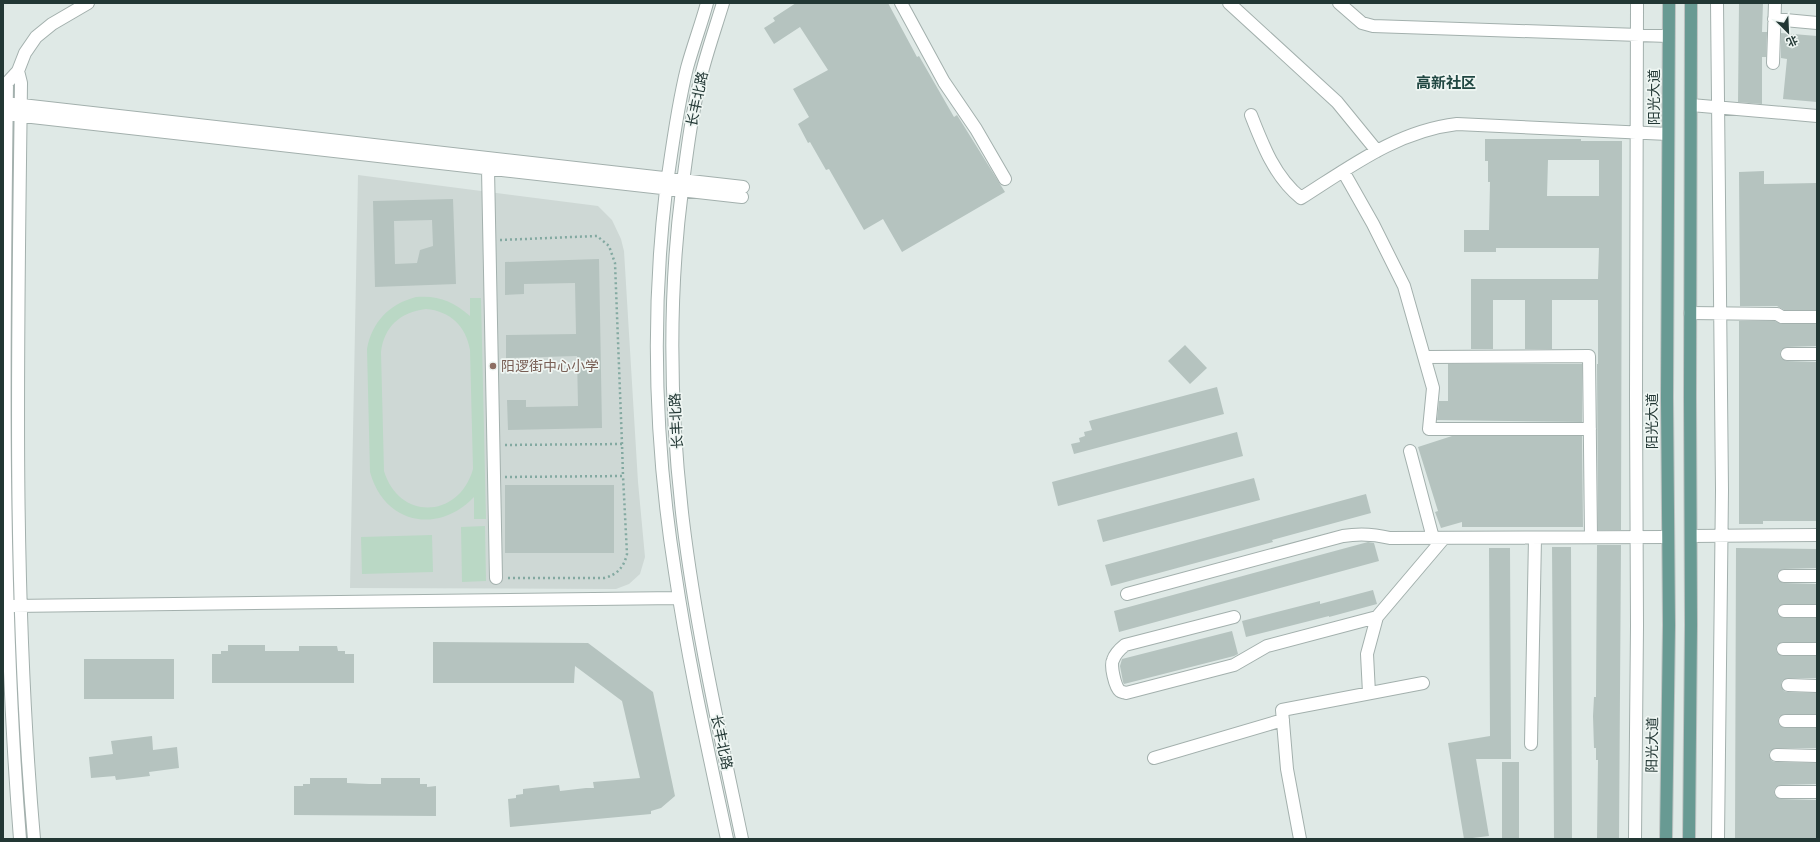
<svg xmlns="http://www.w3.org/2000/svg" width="1820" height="842" font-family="'Work Sans','Noto Sans SC',sans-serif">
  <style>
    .built { fill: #ced8d5 }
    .green { fill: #bad8c5; fill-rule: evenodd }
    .building { fill: #b5c3bf; fill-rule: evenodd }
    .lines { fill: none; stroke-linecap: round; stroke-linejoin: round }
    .minor-casing { stroke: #a3b0ad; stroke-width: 14 }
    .major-casing { stroke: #bdc3c2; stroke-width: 14 }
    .path { stroke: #83a9a1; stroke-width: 2.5; stroke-dasharray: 2 3; stroke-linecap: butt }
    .minor { stroke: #fff; stroke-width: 12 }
    .major { stroke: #689a93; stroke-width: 12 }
    .education-dot { fill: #8d6e63; stroke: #eff6f3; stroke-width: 1.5 }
    .labels { text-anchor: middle; stroke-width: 3.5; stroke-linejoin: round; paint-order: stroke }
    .street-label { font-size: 14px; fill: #223734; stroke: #eff6f3 }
    .education-label { font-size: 14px; fill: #785e54; stroke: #eff6f3; text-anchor: start }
    .neighbourhood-label { font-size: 15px; font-weight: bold; fill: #204742; stroke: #eff6f3 }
  </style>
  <rect width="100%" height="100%" fill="#dfe9e6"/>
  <path class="built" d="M358,175L598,206L612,220L621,239L624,251L638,482L645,557L640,574L629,584L616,589L350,588Z"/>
  <path class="green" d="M416,297C438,295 453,301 470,316V298H481L486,519H474V497C438,535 384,524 370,472L367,349C372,322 389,304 416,297ZM426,309C450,311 466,326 470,350L473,469C459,519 399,521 384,471L381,352C384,327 400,312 426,309Z
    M485,526L486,581L462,582L461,527Z
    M432,535L433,572L362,574L361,537Z"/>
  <path class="building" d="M796,3H888L917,57L919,56L954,117L957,115L1005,192L902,252L883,219L864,230L829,169L826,170L810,142L808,143L798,124L809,117L793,89L828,70L800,27L774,44L764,28L775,21L773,18Z
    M1739,3H1763L1762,32H1767L1766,57H1762V104L1738,102Z
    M1781,33L1817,36V102L1783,99L1787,59L1781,58Z
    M1485,139H1581V141H1622L1621,530H1598L1597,364H1598V300H1552V349H1525V300H1493V349H1471V279H1598L1599,248H1496V252H1464V230H1489L1490,182H1488V161H1485ZM1548,160H1599V196H1547Z
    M1764,171V184L1817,183V310H1784L1777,306H1740L1739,172Z
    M453,199L456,284L375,287L373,201ZM432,220L433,246L420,250L417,263L395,264L394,221Z
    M599,259L602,428L508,430L507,400H526V407L578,406L577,356L506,358V335L576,334L575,283L524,284V294L505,295V262Z
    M1739,321H1775L1782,324H1817V346L1787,347L1781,350L1780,354L1781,358L1787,361L1817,362V521H1763V524H1739Z
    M1185,345L1207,368L1190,384L1168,361Z
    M1448,364H1582V422L1437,420L1439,401H1448Z
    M1217,387L1224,414L1074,454L1071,444L1080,442L1079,438L1085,436L1084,432L1092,430L1089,421Z
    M1237,432L1243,456L1058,506L1052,482Z
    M1452,436H1582L1583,527H1462V522L1441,528L1435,512L1438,511L1418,447Z
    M1254,478L1260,500L1103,542L1097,520Z
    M505,485H614V553H505Z
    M1366,494L1371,513L1272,540L1273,542L1111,586L1105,565Z
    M1368,542L1374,543L1379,561L1119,632L1114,611Z
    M1597,545H1621L1619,839H1597L1598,760H1596V748H1594L1593,716L1594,697H1596Z
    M1552,547H1571L1572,839H1554Z
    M1489,548H1510L1511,759H1476L1489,836L1464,839L1448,743L1490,736Z
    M1736,548L1817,549V568L1784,569L1778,572L1777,576L1778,580L1784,583L1817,584V604H1784L1778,607L1777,611L1778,615L1784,618H1817V642H1783L1777,645L1776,649L1777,653L1783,656H1817V678H1788L1782,681L1781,685L1784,691L1787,692L1817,693V714H1785L1779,717L1778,721L1779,725L1785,728H1817V748H1776L1770,751L1769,755L1772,761L1775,762L1817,763V784L1781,785L1775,788L1774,792L1775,796L1781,799L1817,800V839H1735Z
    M1373,590L1377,604L1329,617V616L1246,637L1242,621L1320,601V604Z
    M1232,631L1238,654L1234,656L1124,684L1123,682L1120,666L1122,659Z
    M433,642L588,643L653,692L675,796L661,808L651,811V814L510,827L508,799L516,798V795L523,794V789L559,785L560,791L586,788H594L593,782L640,778L622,701L575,666L574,683H433Z
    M228,645H265V651H299V646H337L338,651H345V654H354V683H212V654H221V651H228Z
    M84,659H174V699H84Z
    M152,736L153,750L177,747L179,768L149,772L150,776L116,780L115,776L91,778L89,757L113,754L111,741Z
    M1502,762H1519V839H1502Z
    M310,778H347V783L369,784H381V778H420V784H427V787L436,786V816L294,815V786H303V784H310Z"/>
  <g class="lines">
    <defs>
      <path id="minor" d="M707,3C701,25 693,46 687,68C677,108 672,149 666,190C651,316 655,446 675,572C688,661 708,750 727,839
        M723,3C716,26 708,49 702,72C692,111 687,151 682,190C668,299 670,411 683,521C696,628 720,734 742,839
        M901,3L944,82L976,129L1005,179
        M1229,3L1337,102L1377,151
        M1339,3L1362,23L1373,26L1668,36
        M1717,3L1722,490L1718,839
        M1774,19L1817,23
        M1773,63L1775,3
        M18,71L21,83C18,335 12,588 34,839
        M13,104L743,187
        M1691,105L1817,116
        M14,115L742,197
        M1251,115C1263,146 1275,177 1301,198C1350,167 1397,131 1457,124L1668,134
        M488,169L496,578
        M1343,171L1373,224L1404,286L1433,388L1429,429H1590
        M1690,313L1777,314L1782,317H1817
        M1787,354H1817
        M1425,357L1589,356L1591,537
        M1410,451L1433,538
        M1691,536L1817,535
        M1784,576H1817
        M1127,594L1343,536C1360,533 1374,534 1390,538L1668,537
        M12,606L679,598
        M1784,611H1817
        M1234,617L1125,645C1120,649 1115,654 1113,660C1110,665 1115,687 1120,691C1121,692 1124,692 1126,693L1234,665L1267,646L1377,617
        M1783,649H1817
        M1788,685L1817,686
        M1369,693L1367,654L1377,617L1444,538
        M1785,721H1817
        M1531,744L1535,538
        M1776,755L1817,756
        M1154,758L1283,720
        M1781,792H1817
        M20,839C0,588 4,335 7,83L18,71L25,53L36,37L52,24L88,3
        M1300,839L1287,769L1282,710L1423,683
        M1635,839L1637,626L1636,398L1637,3"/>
      <path id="major" d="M1666,839L1669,625L1667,398L1669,3
        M1689,839L1691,625L1690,398L1691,3"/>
    </defs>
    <use href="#minor" class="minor-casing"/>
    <use href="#major" class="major-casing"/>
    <path class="path" d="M500,240L597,236L609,246L615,263L622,444
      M505,477L623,476L622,444L505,445
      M508,578H604C617,575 624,567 627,554L623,476"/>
    <use href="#minor" class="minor"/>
    <use href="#major" class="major"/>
  </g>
  <circle class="education-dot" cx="493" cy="366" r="4"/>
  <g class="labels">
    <g class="street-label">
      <text transform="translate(1654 97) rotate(-90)" y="5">阳光大道</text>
      <text transform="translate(697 99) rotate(-78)" y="5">长丰北路</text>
      <text transform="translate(676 421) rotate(-93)" y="5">长丰北路</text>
      <text transform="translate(1652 421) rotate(-90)" y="5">阳光大道</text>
      <text transform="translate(722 742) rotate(78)" y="5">长丰北路</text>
      <text transform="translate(1652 745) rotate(-89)" y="5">阳光大道</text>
    </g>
    <g class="education-label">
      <text x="501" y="371">阳逻街中心小学</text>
    </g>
    <g class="neighbourhood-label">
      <text x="1446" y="88">高新社区</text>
    </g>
  </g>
  <rect width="1820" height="842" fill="none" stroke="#223734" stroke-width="8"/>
  <g transform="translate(1788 32) rotate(156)" stroke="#eff6f3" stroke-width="3" paint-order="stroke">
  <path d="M0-3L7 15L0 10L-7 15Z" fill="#223734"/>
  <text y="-6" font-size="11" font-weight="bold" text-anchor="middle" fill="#223734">北</text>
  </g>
</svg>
